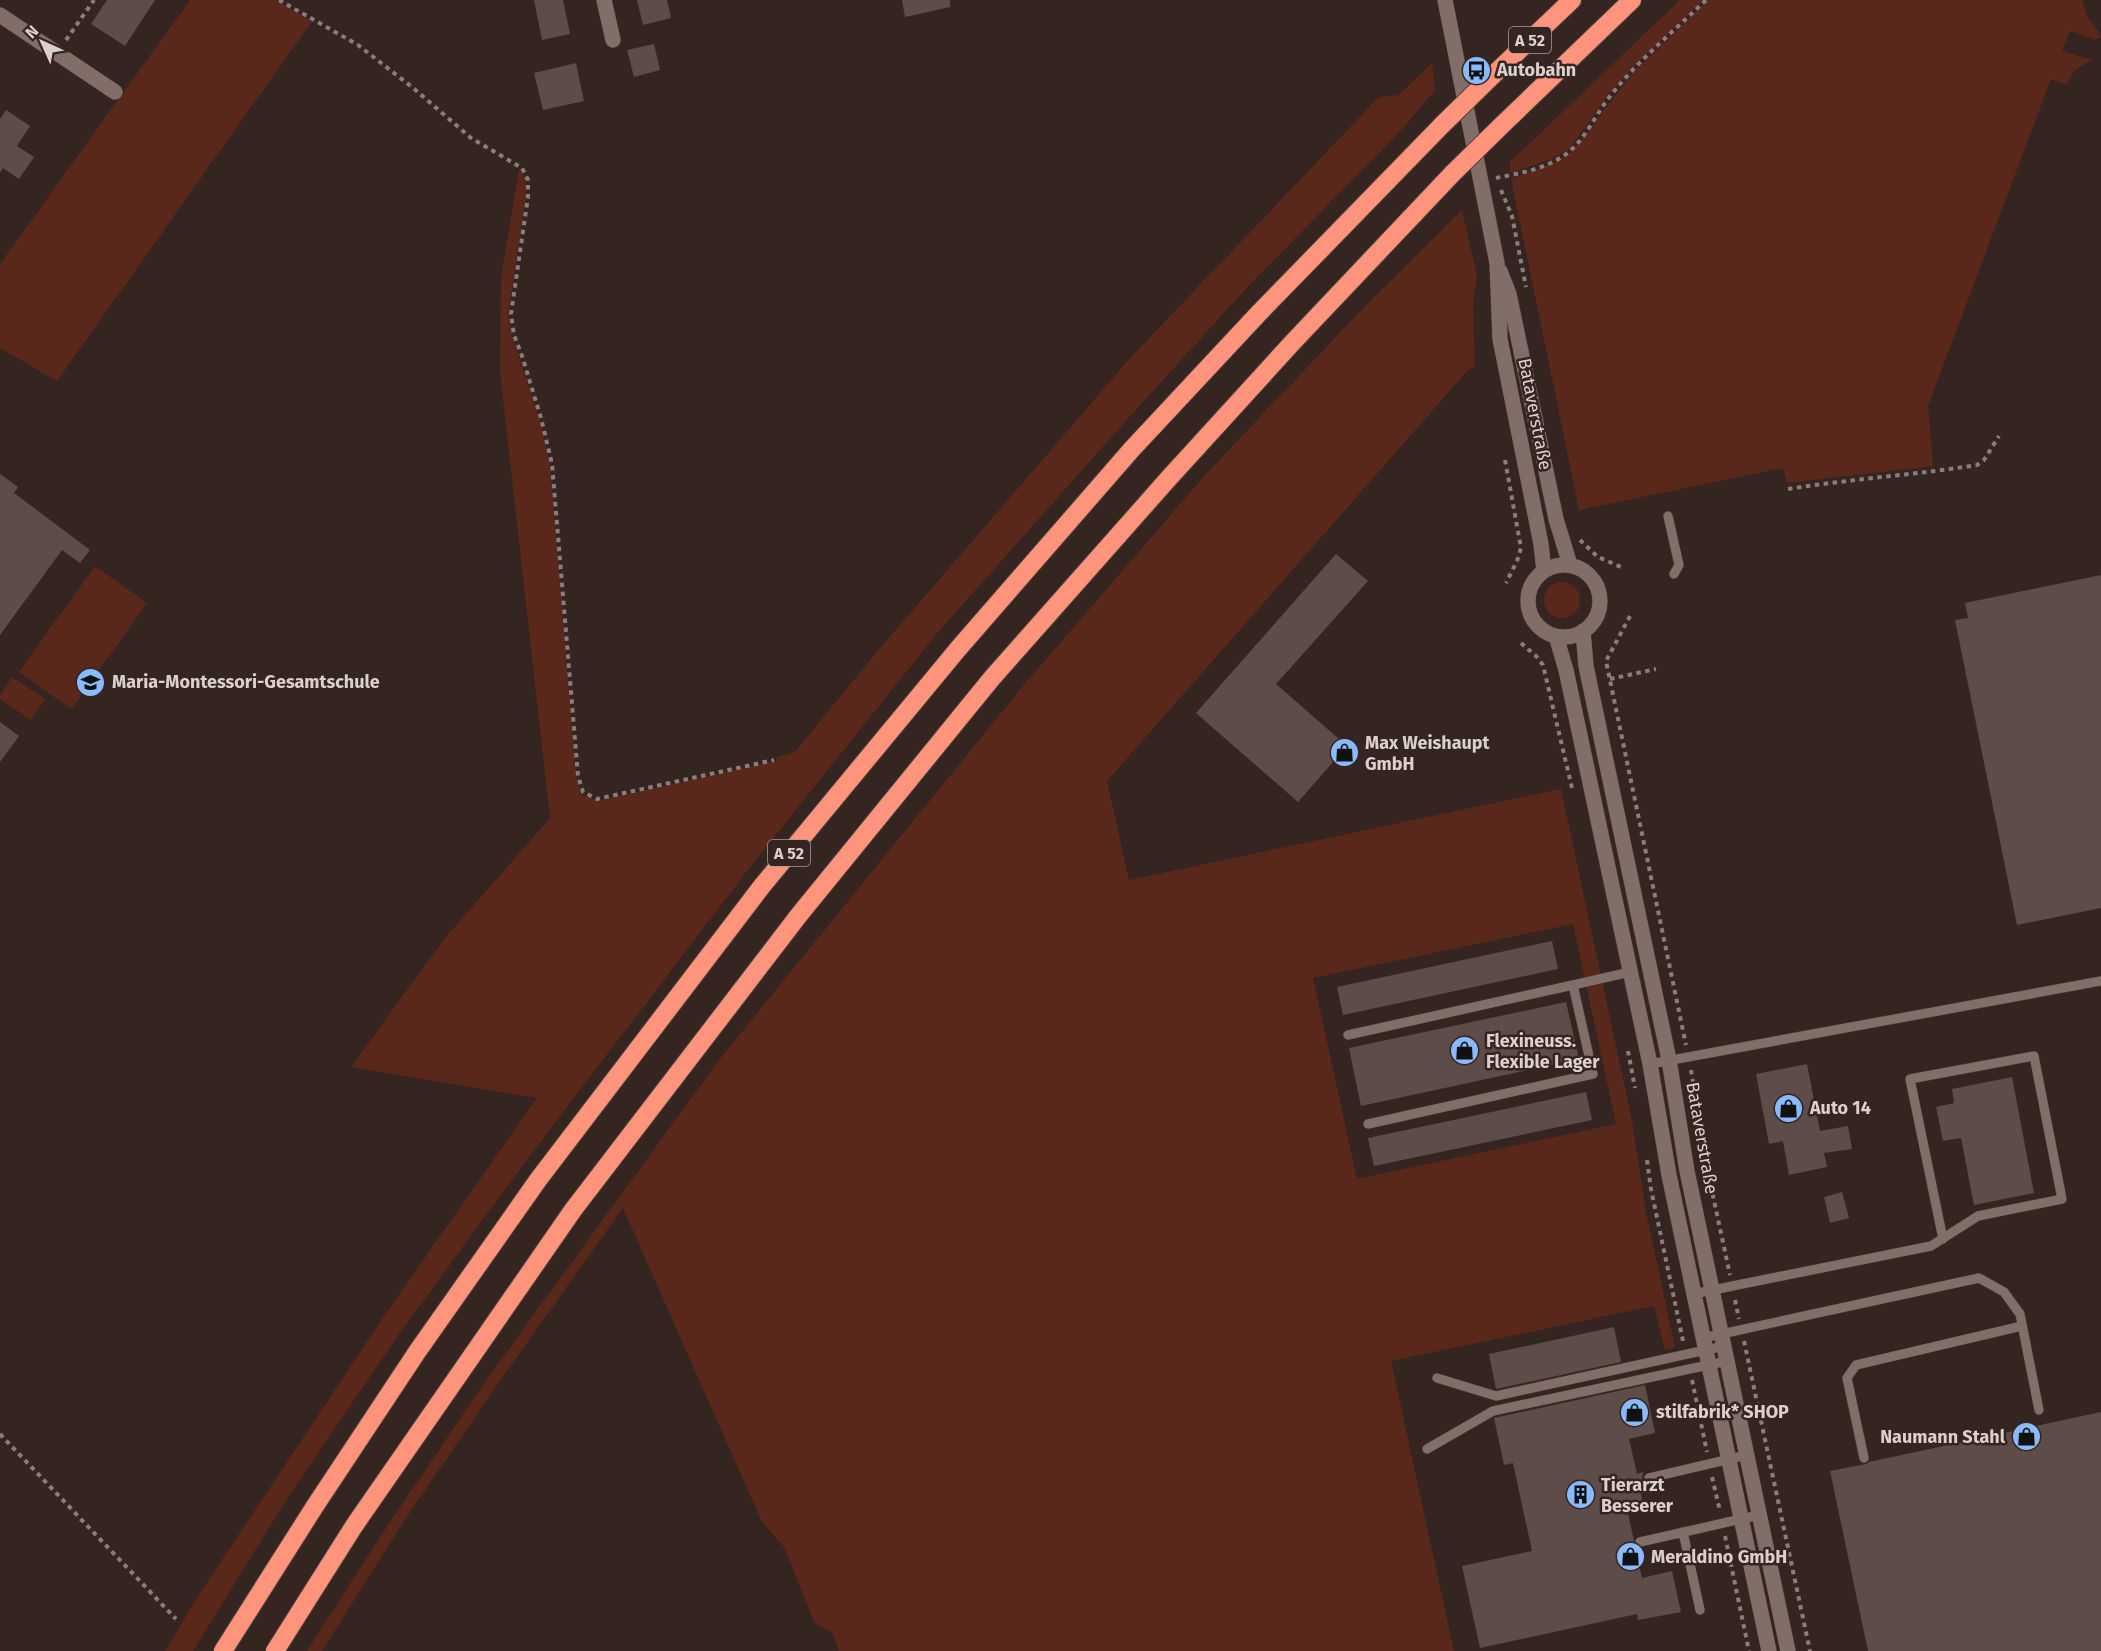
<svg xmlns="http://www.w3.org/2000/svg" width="2101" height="1651" font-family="'Fira Sans',sans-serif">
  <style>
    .green { fill: #5a271b; fill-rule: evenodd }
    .building { fill: #5e4c48 }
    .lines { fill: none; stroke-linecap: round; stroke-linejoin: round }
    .service-casing { stroke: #4e403d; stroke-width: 10 }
    .minor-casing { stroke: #4e403d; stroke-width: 16 }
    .tertiary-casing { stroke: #4e403d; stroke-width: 16 }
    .motorway-casing { stroke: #4e403d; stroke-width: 20 }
    .path { stroke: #8b7e7a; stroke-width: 4; stroke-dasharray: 4.5 4.5; stroke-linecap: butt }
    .service { stroke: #816e69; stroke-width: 9 }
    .minor { stroke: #816e69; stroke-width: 15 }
    .tertiary { stroke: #816e69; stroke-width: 15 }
    .motorway { stroke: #fd947b; stroke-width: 18 }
    .motorway-bridge-casing { stroke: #4e403d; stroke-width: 20; stroke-linecap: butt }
    .motorway-bridge { stroke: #fd947b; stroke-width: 18 }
    .labels { text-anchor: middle; stroke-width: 5; stroke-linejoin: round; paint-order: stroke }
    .shield { fill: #352521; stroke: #a99d99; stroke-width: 1.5 }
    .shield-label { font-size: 16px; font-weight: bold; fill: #dbd0cd }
    .poi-label { font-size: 18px; font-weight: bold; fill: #dbd0cd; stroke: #352521; text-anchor: start }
    .street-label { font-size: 18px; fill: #dbd0cd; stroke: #352521 }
  </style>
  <rect width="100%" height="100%" fill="#352521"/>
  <path class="green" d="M190,0H275L312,21L57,381L0,348V264Z
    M1680,0H1703L1631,69L1606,98L1569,149L1551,159L1510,173V162Z
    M1708,0H2082L2087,16L2101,36L2095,40L2070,31L2062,51L2092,60L2075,70L2066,85L2051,79L2048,87L1928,406L1933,466L1787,483L1783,468L1579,510L1511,179L1553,163L1570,154L1633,73Z
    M1432,63L1435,90L1404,127L1241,294L1115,433L939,631L747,871L522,1166L399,1334L288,1497L193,1651H165L198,1596L386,1313L537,1098L351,1067L444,939L550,818L500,372L501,278L519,169L526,180V196L508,314L512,336L539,419L550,465L576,776L581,795L598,801L776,761V757L794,753L875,654L1132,356L1379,97L1399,95Z
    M1462,210L1477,276L1473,303L1475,367L1469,369L1107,781L1129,880L1561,789L1632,1121L1646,1212L1675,1347L1665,1350L1654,1306L1391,1361L1454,1651H839L832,1632L814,1622L784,1547L762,1522L623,1208L506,1372L404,1521L322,1651H307L382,1534L489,1376L719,1060L1023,686L1206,474L1367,304ZM1573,924L1616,1124L1357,1179L1313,978Z
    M95,566L147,603L71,709L19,672Z
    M1544 600a18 18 0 1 1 36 0a18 18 0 1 1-36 0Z
    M12,677L45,699L31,720L0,699V695Z"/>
  <path class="building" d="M107,0H155L125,46L91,24Z
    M534,0H563L570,34L542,40Z
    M637,0H667L671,18L643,25Z
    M902,0H950V7L905,17Z
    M654,44L660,70L634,77L627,50Z
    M576,63L584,101L543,110L534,73Z
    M6,110L30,126L17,146L34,157L19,179L3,168L0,173V119Z
    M0,474L18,487L14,493L90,550L80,563L62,550L0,635Z
    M1336,554L1368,581L1276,684L1347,746L1298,802L1196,713Z
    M2101,575V908L2017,925L1955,620L1968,618L1965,603Z
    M0,722L19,736L0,762Z
    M1552,941L1558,969L1343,1015L1337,987Z
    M1566,1002L1579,1059L1361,1106L1349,1048Z
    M1807,1064L1820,1131L1848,1126L1852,1149L1824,1153L1827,1167L1789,1175L1783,1141L1769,1144L1756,1074Z
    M2012,1077L2034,1193L1974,1205L1961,1138L1943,1141L1936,1107L1954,1103L1952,1089Z
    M1586,1092L1592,1120L1374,1166L1368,1138Z
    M1842,1192L1849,1218L1830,1223L1824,1197Z
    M1614,1327L1621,1362L1496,1389L1489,1354Z
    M1645,1385L1655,1433L1629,1439L1637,1474L1643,1472L1642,1479L1647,1487L1640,1488L1642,1501L1626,1504L1642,1578L1672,1571L1681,1612L1638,1620L1637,1614L1480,1648L1462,1566L1532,1551L1513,1463L1504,1465L1494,1418Z
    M2101,1412V1651H1868L1830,1471L1866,1464L1869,1462Z"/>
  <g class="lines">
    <defs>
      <path id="service" d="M1668,516L1679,565L1674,574
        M1573,985L1630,972
        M1348,1035L1573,985L1593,1074L1368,1124
        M1650,1064L2101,981
        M1693,1294L1931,1246L1978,1216L2062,1199L2034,1056L1910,1079L1943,1239
        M1703,1338L1979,1278L2004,1292L2020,1314L2039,1410
        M1437,1378L1496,1396L1724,1346
        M1427,1449L1493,1411L1727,1361
        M1864,1458L1847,1378L1856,1365L2022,1326
        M1649,1478L1747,1455
        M1683,1532L1700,1610
        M1640,1542L1759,1515"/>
      <path id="minor" d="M604,0L613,40
        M0,15L115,92"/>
      <path id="tertiary" d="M1445,0L1497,263L1500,339L1541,544L1544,571
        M1500,271L1509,294L1556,519L1570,565
        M1528 601a36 36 0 1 1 72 0a36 36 0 1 1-72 0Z
        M1583,631L1586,666L1669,1060L1687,1171L1788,1651
        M1556,636L1566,670L1650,1064L1669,1175L1769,1651"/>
      <path id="motorway" d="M1489,79L1572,0
        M1502,125L1632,0
        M223,1651L315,1506L417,1352L538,1180L762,886L958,649L1132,449L1259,313L1442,125
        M275,1651L354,1526L573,1210L799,915L992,678L1169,478L1293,342L1453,173"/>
    </defs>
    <use href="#service" class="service-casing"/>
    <use href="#minor" class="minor-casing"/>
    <use href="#tertiary" class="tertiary-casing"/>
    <use href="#motorway" class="motorway-casing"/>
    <path class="path" d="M279,0L358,45L412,87L471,138L522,168L528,180V197L511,314L514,335L522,356L541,418L552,464L578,776L583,792L597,799L774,760
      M66,40L94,0
      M1496,178C1521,173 1550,168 1570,151C1586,137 1595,116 1608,99C1636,62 1673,32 1706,0
      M1501,190L1512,216L1526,287
      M1505,460L1521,548L1517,561L1506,583
      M1788,489C1851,479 1914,475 1977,465L1984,460L1999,436
      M1580,540L1598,557L1621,567
      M1630,616L1606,661L1686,1045
      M1521,643L1536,656L1543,665L1572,788
      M1610,679L1656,669
      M1628,1051L1635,1088
      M1691,1070L1707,1168L1730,1275
      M1647,1160L1651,1189L1683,1341
      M1735,1300L1739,1319
      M1744,1341L1810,1651
      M1692,1380L1707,1452
      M0,1434L176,1619
      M1712,1477L1720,1511
      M1725,1536L1749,1651"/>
    <use href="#service" class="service"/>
    <use href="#minor" class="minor"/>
    <use href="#tertiary" class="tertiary"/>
    <use href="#motorway" class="motorway"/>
    <defs>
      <path id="motorway-bridge" d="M1442,125L1489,79
        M1453,173L1502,125"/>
    </defs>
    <use href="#motorway-bridge" class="motorway-bridge-casing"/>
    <use href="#motorway-bridge" class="motorway-bridge"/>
  </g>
  <defs>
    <symbol id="bus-disc" viewBox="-11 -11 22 22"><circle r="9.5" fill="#89bafc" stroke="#352521"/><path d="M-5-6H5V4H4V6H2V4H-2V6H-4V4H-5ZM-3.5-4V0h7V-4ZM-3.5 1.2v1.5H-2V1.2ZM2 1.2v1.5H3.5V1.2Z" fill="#111"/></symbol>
    <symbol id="school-disc" viewBox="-11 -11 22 22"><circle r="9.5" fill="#89bafc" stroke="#352521"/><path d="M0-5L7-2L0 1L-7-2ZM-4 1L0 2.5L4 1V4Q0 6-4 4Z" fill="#111"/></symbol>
    <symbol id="shop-disc" viewBox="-11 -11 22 22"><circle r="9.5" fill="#89bafc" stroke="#352521"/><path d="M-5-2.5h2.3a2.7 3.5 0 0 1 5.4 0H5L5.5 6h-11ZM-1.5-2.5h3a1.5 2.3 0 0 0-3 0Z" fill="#111"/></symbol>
    <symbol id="building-disc" viewBox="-11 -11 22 22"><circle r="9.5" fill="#89bafc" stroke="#352521"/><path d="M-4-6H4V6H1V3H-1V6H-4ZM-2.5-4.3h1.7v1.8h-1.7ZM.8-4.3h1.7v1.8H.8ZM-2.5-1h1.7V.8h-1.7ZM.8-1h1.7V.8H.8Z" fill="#111"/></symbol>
  </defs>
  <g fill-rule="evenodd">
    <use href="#bus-disc" x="1460" y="54" width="33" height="33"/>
    <use href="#school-disc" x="74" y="666" width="33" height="33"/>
    <use href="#shop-disc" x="1328" y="736" width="33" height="33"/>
    <use href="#shop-disc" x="1448" y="1034" width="33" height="33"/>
    <use href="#shop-disc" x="1772" y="1092" width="33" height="33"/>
    <use href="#shop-disc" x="1618" y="1396" width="33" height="33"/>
    <use href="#shop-disc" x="2010" y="1420" width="33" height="33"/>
    <use href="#building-disc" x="1564" y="1478" width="33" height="33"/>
    <use href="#shop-disc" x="1614" y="1540" width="33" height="33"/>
  </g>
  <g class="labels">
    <g class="shield">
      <rect x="1509" y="27" width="42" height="26" rx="4.5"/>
      <rect x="768" y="840" width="42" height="26" rx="4.5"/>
    </g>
    <g class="shield-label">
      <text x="1530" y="46">A 52</text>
      <text x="789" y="859">A 52</text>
    </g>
    <g class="poi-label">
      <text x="1497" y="76">Autobahn</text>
      <text x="112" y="688">Maria-Montessori-Gesamtschule</text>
      <text x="1365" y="749">Max Weishaupt<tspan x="1365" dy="21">GmbH</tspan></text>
      <text x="1486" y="1047">Flexineuss.<tspan x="1486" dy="21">Flexible Lager</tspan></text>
      <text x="1810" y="1114">Auto 14</text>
      <text x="1656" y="1418">stilfabrik* SHOP</text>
      <text x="2005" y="1443" text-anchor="end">Naumann Stahl</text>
      <text x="1601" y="1491">Tierarzt<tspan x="1601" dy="21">Besserer</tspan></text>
      <text x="1651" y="1563">Meraldino GmbH</text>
    </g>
    <g class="street-label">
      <text transform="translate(1535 414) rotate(79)" y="6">Bataverstraße</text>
      <text transform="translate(1702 1138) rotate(80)" y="6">Bataverstraße</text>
    </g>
  </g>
  <g transform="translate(42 42) rotate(315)" stroke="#352521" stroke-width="4.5" paint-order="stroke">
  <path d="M0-4.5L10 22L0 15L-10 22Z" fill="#dbd0cd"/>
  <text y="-9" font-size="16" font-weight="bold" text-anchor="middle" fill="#dbd0cd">N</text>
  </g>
</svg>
